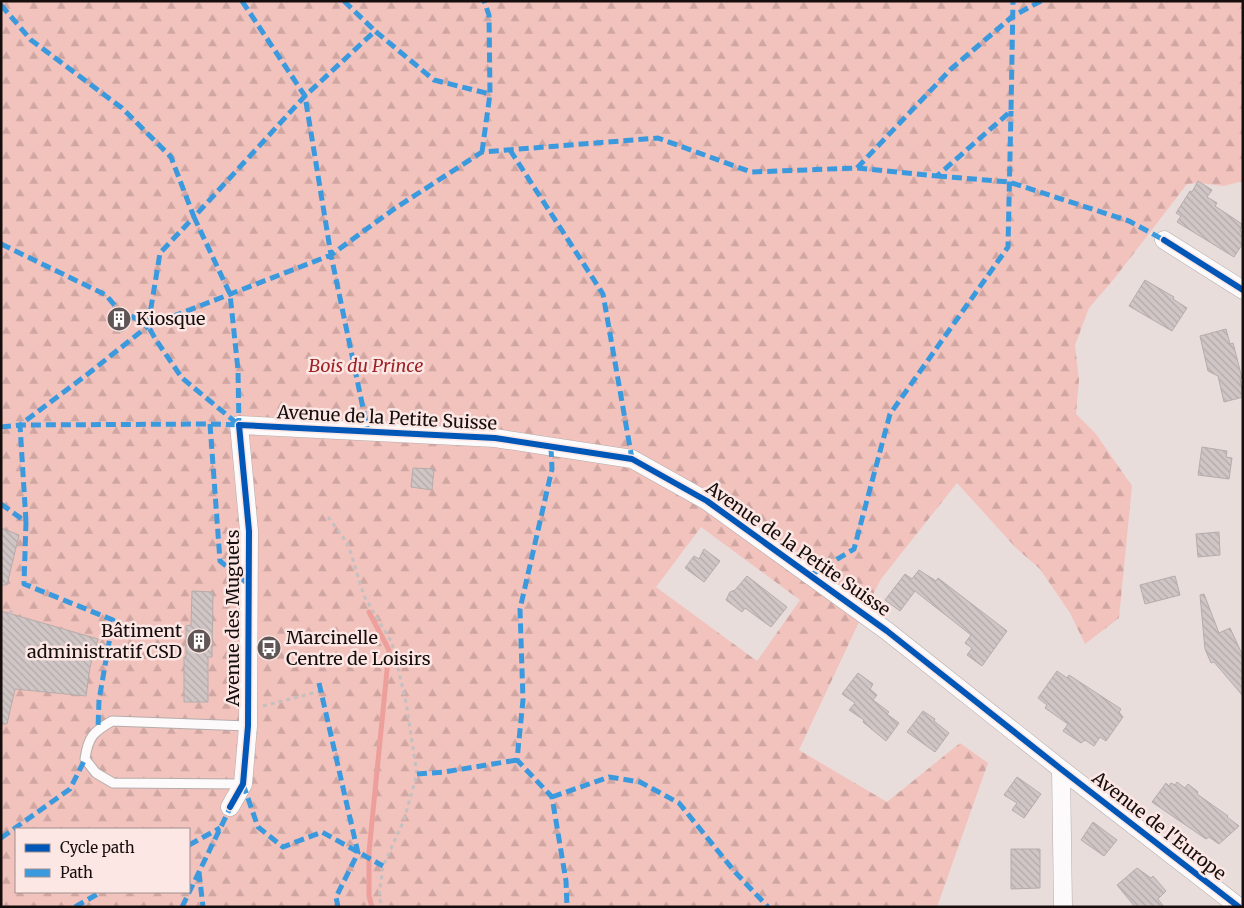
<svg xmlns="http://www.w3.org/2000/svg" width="1244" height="908" font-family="Merriweather,serif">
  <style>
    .forest { fill: url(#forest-firs); fill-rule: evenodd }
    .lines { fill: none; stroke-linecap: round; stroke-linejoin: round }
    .stream { stroke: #eda09b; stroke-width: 5 }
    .building { fill: url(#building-back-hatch); stroke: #b5acab }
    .lane-casing { stroke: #b5acab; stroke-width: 11 }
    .street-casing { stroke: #b5acab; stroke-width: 19 }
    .path { stroke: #c4c0c0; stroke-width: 3; stroke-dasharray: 4 4; stroke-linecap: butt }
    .lane { stroke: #fcfafa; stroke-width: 9 }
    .street { stroke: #fcfafa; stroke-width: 18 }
    .quiet { stroke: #3b9ade; stroke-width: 5; stroke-dasharray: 10 5; stroke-linecap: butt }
    .cycleway-casing { stroke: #fce7e4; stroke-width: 9 }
    .cycleway { stroke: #0057b8; stroke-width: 6 }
    .labels { text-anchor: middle; stroke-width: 5; stroke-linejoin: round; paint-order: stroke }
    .poi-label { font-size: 18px; fill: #150e0d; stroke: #fce7e4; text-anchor: start }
    .park-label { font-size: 18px; font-style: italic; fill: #9e2326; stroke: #fce7e4 }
    .street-label { font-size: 18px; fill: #150e0d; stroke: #fce7e4 }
  </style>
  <defs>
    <pattern id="forest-firs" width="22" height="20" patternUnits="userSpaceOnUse" patternTransform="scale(1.25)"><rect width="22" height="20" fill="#f2c2bd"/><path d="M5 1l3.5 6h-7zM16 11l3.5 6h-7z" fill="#cfa6a1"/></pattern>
    <pattern id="building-back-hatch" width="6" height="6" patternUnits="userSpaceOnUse" patternTransform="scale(1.25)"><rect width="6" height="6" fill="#d0c6c5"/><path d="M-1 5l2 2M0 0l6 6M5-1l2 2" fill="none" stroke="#b2a9a8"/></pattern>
  </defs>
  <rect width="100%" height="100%" fill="#e9dddc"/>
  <path class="forest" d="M1,1H1243V181L1224,186L1199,183L1187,184L1114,279L1089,308L1075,345L1079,380L1076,414L1096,434L1132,486L1119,618L1085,644L1070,613L1040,569L1016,548L957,483L881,579L859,622L799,750L887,802L960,743L988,763L937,907H1ZM701,527L800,600L757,661L656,587ZM16,829H189V892H16Z"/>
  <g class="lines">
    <path class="stream" d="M369,612L389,650L369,852V896L372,907"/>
  </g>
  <path class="building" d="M1198,181L1212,190L1207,197L1217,203L1215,206L1242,224L1240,231L1243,233V243L1234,257L1177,222L1181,216L1176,213L1190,191L1192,192Z
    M1145,280L1174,297L1173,299L1187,308L1172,331L1129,306Z
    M109 322a10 10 0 1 1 20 0a10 10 0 1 1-20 0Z
    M1226,329L1230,344L1233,343L1242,378H1240L1243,397L1224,402L1218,376L1208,371L1200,336Z
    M1202,447L1227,451L1226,457L1232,458L1229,479L1198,475Z
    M413,468L434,469L432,490L411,487Z
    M1,528L19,535L7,585H1Z
    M1219,532L1220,555L1198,557L1196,534Z
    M704,549L720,561L704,582L685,568L694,556L699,559Z
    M919,570L936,581L938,578L1007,631L982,666L967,655L972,648L965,643L971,635L915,591L900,611L885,600L905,574L912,579Z
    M747,576L787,607L771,627L745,608L742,612L726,600L730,592L735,590Z
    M1175,576L1180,595L1145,604L1140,585Z
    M192,591L213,592L212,657H208V702H184V657H186V626L191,625Z
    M1204,594L1219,633L1230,628L1243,656V696L1214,662L1211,663L1205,649L1200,595Z
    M1,611L98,639L90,667L86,696L15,689L7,724H1Z
    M1057,671L1067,678L1069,675L1121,709L1119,712L1123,717L1106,741L1100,737L1094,746L1085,740L1081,743L1063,731L1068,724L1045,708L1047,705L1038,698Z
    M858,673L873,684L870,689L877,695L873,700L889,712L887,714L899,723L886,741L863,722L864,720L849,710L855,703L842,694Z
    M923,711L935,719L934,721L949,733L935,752L907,732Z
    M1017,777L1041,794L1024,818L1012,810L1017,803L1004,795Z
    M1177,782L1185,788L1188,784L1198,792L1197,794L1228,816L1227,817L1239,826L1219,844L1209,837L1206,839L1152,802L1166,783L1169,786L1171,783L1175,785Z
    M1093,822L1117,840L1104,856L1081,840Z
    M1011,849H1040V888L1011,889Z
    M1137,868L1151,878L1153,876L1166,891L1158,899L1164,907H1135L1117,885Z"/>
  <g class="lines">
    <defs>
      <path id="lane" d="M243,784L113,783L96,773L85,759C88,737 93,732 112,721L248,726"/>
      <path id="street" d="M1164,240L1243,290
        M1061,769L1063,907
        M230,807L243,784L248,726L249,531L239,425L495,438L632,459L707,501L887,631L1061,769L1239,907"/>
    </defs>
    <use href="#lane" class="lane-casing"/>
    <use href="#street" class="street-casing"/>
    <path class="path" d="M328,517L348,544L364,596L392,643L406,702L417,774L404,820L383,866L379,896L382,907
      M8,622L12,608
      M263,706L321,691"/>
    <use href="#lane" class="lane"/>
    <use href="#street" class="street"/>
    <path class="quiet" d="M242,1L305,96L331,255L368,432
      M344,1L375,31
      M1,5L31,40L122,108L171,157L194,217L160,253L148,326L156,340L182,378L239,425
      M510,150L603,294L632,459L629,458
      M482,152L490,94L489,15L484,1
      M857,168L951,69L1013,16L1041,1
      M937,176L1009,182L1129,221L1164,240
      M1,244L106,295L116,307L148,326
      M210,424L220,561L248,584
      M1,427L20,425L210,424L244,425
      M239,428L238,370L230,294L194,217L305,96L375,31L434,80L490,94
      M551,447L552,469L520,609L523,700L517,760L552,797L566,881L567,907
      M1,504L26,522L24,584L113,620L99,700L98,729
      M26,522L20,425L89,373L148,326L331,255L394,209L482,152L658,138L751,172L857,168L937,176L1011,111L1013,1
      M811,575L854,549L890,414L1008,247L1011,111
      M319,683L358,853L336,897L338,907
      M417,774L444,772L517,760
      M243,784L258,827L283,847L322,832L383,866
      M552,797L609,777L640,782L679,803L735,872L768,907
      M1,838L70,789L85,759
      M189,845L220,828
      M199,872L203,907
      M75,907L101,892
      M182,907L232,804"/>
    <defs>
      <path id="cycleway" d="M1164,240L1243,290
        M230,807L243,784L248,726L249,531L239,425L495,438L632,459L707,501L887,631L1061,769L1239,907"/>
    </defs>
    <use href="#cycleway" class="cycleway-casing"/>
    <use href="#cycleway" class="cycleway"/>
  </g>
  <defs>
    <symbol id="building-disc" viewBox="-11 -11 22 22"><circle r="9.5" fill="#5f5655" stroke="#fce7e4"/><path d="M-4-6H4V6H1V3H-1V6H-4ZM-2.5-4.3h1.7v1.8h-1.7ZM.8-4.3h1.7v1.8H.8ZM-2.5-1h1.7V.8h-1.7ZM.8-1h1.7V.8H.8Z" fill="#fff"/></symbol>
    <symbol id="bus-disc" viewBox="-11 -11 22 22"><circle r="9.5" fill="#5f5655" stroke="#fce7e4"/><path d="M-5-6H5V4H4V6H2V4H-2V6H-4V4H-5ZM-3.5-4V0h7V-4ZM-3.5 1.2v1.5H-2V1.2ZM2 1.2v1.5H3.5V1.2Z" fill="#fff"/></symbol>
  </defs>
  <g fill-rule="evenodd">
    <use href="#building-disc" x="105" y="305" width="28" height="28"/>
    <use href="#building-disc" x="185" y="627" width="28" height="28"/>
    <use href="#bus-disc" x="255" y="634" width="28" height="28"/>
  </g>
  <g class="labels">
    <g class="poi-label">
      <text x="136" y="325">Kiosque</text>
      <text x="182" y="637" text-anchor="end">Bâtiment<tspan x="182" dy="21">administratif CSD</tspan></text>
      <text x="286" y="644">Marcinelle<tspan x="286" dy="21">Centre de Loisirs</tspan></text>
    </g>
    <g class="park-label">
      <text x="366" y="372">Bois du Prince</text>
    </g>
    <g class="street-label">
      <text transform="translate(387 418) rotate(3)" y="6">Avenue de la Petite Suisse</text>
      <text transform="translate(798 549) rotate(35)" y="6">Avenue de la Petite Suisse</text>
      <text transform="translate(233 618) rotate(-90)" y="6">Avenue des Muguets</text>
      <text transform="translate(1159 826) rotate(38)" y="6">Avenue de l'Europe</text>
    </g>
  </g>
  <rect width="1244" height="908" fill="none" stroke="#150e0d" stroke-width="5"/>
  <rect x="15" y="828" width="175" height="65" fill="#fce7e4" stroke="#a0908e"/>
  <rect x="25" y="844" width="25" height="8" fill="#0057b8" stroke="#a0908e"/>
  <text x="60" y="853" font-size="15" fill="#150e0d">Cycle path</text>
  <rect x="25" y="869" width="25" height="8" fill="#3b9ade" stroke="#a0908e"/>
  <text x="60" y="878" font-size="15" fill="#150e0d">Path</text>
</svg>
